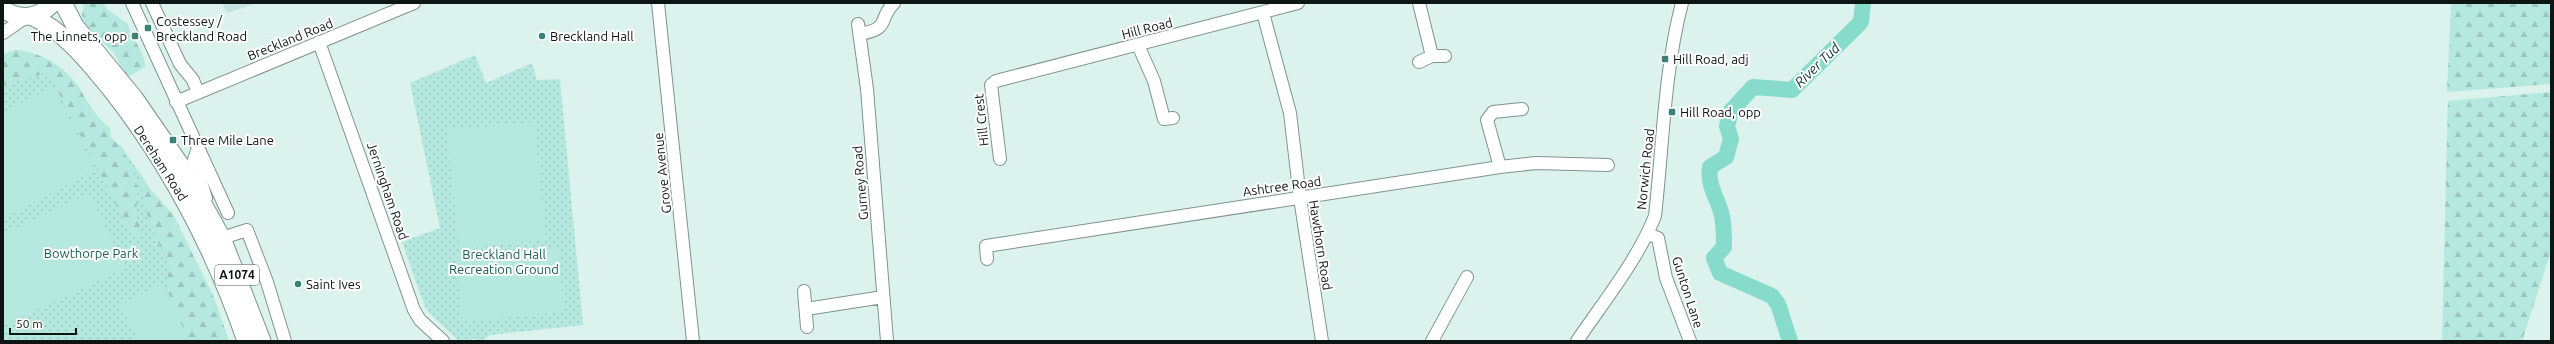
<svg xmlns="http://www.w3.org/2000/svg" width="2554" height="344" font-family="Ubuntu,sans-serif">
  <style>
    .built { fill: #c5e4df }
    .grass { fill: url(#grass-dots) }
    .forest { fill: url(#forest-firs) }
    .garden { fill: #b5e8de }
    .lines { fill: none; stroke-linecap: round; stroke-linejoin: round }
    .river { stroke: #87dbcb; stroke-width: 16 }
    .minor-casing { stroke: #7f9490; stroke-width: 14 }
    .highway-casing { stroke: #7f9490; stroke-width: 19 }
    .minor { stroke: #fff; stroke-width: 12 }
    .highway { stroke: #fff; stroke-width: 17 }
    .poi-dot { fill: #3c8176; stroke: #fff; stroke-width: 1.5 }
    .labels { text-anchor: middle; stroke-width: 4; stroke-linejoin: round; paint-order: stroke }
    .shield { fill: #fff; stroke: #565c5a; stroke-width: 1 }
    .shield-label { font-size: 12px; font-weight: bold; fill: #0e1614 }
    .poi-label { font-size: 13px; fill: #0e1614; stroke: #fff; text-anchor: start }
    .street-label { font-size: 13px; fill: #0e1614; stroke: #fff }
    .park-label { font-size: 13px; fill: #1b5f55; stroke: #fff }
    .water-label { font-size: 14px; font-style: italic; fill: #0b342e; stroke: #fff }
  </style>
  <defs>
    <pattern id="grass-dots" width="8" height="8" patternUnits="userSpaceOnUse"><rect width="8" height="8" fill="#b5e8de"/><path d="M2 2h.1M6 6h.1" fill="none" stroke="#9ac6be" stroke-width="1.8" stroke-linecap="round"/></pattern>
    <pattern id="forest-firs" width="22" height="20" patternUnits="userSpaceOnUse"><rect width="22" height="20" fill="#b5e8de"/><path d="M5 1l3.5 6h-7zM16 11l3.5 6h-7z" fill="#9ac6be"/></pattern>
  </defs>
  <rect width="100%" height="100%" fill="#dbf2ed"/>
  <path class="built" d="M222,3H258L227,13Z"/>
  <path class="grass" d="M14,50C45,52 71,70 85,98C93,111 98,119 110,128L111,138L121,146L150,189L174,216L214,298L229,341H3V55Z
    M475,55L486,83L532,63L537,80L560,79L583,325L490,335L482,341H477L474,338L469,341L465,339L459,341L427,311L423,302L402,242L440,228L410,83Z"/>
  <path class="forest" d="M84,3H104L107,9L128,24C131,39 146,52 145,67L129,76L123,70L114,53L83,23L82,14Z
    M2451,3H2551V84L2447,92Z
    M14,50C45,52 71,70 85,98C93,111 98,119 110,128L111,138C128,153 138,176 138,199C138,202 136,205 136,208C136,218 140,227 144,236L133,238L50,76L46,73L3,85V55Z
    M2551,92V251L2522,341H2442L2448,101Z
    M137,168L150,189L174,216L214,298L229,341H190C178,318 162,294 169,267L149,222Z"/>
  <path class="garden" d="M53,87L95,170L3,219V112Z
    M534,122L546,240L459,248L447,130Z
    M89,193L125,268L3,326V234Z
    M558,248L564,312L462,322L456,258Z
    M161,284L190,341H139L120,305Z"/>
  <g class="lines">
    <path class="river" d="M1790,341L1778,304L1772,296L1720,273L1714,258L1724,247C1724,237 1724,226 1722,216C1718,198 1707,186 1710,167L1726,157L1731,139L1727,126L1731,111L1753,87L1792,90L1861,22L1863,3"/>
    <defs>
      <path id="minor" d="M132,3L228,213
        M152,3L180,64L193,80L198,93
        M658,3L693,341
        M1419,3L1432,56H1445
        M1263,13L1290,113L1300,198L1322,341
        M858,24L867,89L887,341
        M3,33L26,17
        M860,34C892,28 877,20 894,3
        M319,42L414,310L420,320L443,341
        M1138,45L1154,81L1164,119L1173,118
        M1419,62L1432,56
        M176,102L414,3
        M1000,159L991,85L996,81L1298,3
        M204,160L201,182L206,198
        M1500,167L1487,120L1493,112L1522,109
        M188,178L198,148
        M1648,234L1658,238L1666,278L1690,341
        M222,238L247,230L267,282L285,341
        M987,259L986,246L1500,167L1536,163L1608,165
        M804,291L807,327
        M806,309L883,297
        M1432,341L1467,277
        M1577,341C1604,301 1637,261 1655,216C1663,145 1664,72 1682,3"/>
      <path id="highway" d="M63,3L75,26L135,99L184,170L222,238L262,341
        M3,9C20,21 39,18 53,3
        M31,16C63,30 87,60 109,87C170,164 214,248 246,341"/>
    </defs>
    <use href="#minor" class="minor-casing"/>
    <use href="#highway" class="highway-casing"/>
    <use href="#minor" class="minor"/>
    <use href="#highway" class="highway"/>
  </g>
  <g class="poi-dot">
    <rect x="144" y="24" width="8" height="8" rx="2"/>
    <rect x="131" y="32" width="8" height="8" rx="2"/>
    <circle cx="542" cy="36" r="4"/>
    <rect x="1661" y="55" width="8" height="8" rx="2"/>
    <rect x="1668" y="108" width="8" height="8" rx="2"/>
    <rect x="169" y="136" width="8" height="8" rx="2"/>
    <circle cx="298" cy="284" r="4"/>
  </g>
  <g class="labels">
    <rect class="shield" x="215" y="265" width="44" height="20" rx="3"/>
    <g class="shield-label">
      <text x="237" y="279">A1074</text>
    </g>
    <g class="poi-label">
      <text x="156" y="26">Costessey /<tspan x="156" dy="15">Breckland Road</tspan></text>
      <text x="127" y="41" text-anchor="end">The Linnets, opp</text>
      <text x="550" y="41">Breckland Hall</text>
      <text x="1673" y="64">Hill Road, adj</text>
      <text x="1680" y="117">Hill Road, opp</text>
      <text x="181" y="145">Three Mile Lane</text>
      <text x="306" y="289">Saint Ives</text>
    </g>
    <g class="street-label">
      <text transform="translate(1147 28) rotate(-14)" y="5">Hill Road</text>
      <text transform="translate(290 39) rotate(-22)" y="5">Breckland Road</text>
      <text transform="translate(981 120) rotate(-96)" y="5">Hill Crest</text>
      <text transform="translate(161 163) rotate(57)" y="5">Dereham Road</text>
      <text transform="translate(1645 169) rotate(-84)" y="5">Norwich Road</text>
      <text transform="translate(662 173) rotate(-96)" y="5">Grove Avenue</text>
      <text transform="translate(860 183) rotate(-95)" y="5">Gurney Road</text>
      <text transform="translate(1282 186) rotate(-8)" y="5">Ashtree Road</text>
      <text transform="translate(388 191) rotate(71)" y="5">Jerningham Road</text>
      <text transform="translate(1321 245) rotate(81)" y="5">Hawthorn Road</text>
      <text transform="translate(1688 292) rotate(72)" y="5">Gunton Lane</text>
    </g>
    <g class="park-label">
      <text x="91" y="258">Bowthorpe Park</text>
      <text x="504" y="259">Breckland Hall<tspan x="504" dy="15">Recreation Ground</tspan></text>
    </g>
    <g class="water-label">
      <text transform="translate(1817 65) rotate(-44)" y="5">River Tud</text>
    </g>
  </g>
  <rect width="2554" height="344" fill="none" stroke="#0e1614" stroke-width="8"/>
  <path d="M10 328v6h66v-6" fill="none" stroke="#0e1614" stroke-width="2"/>
  <text x="16" y="328" font-size="12" fill="#0e1614" stroke="#ffffff" stroke-width="3" paint-order="stroke">50 m</text>
</svg>
